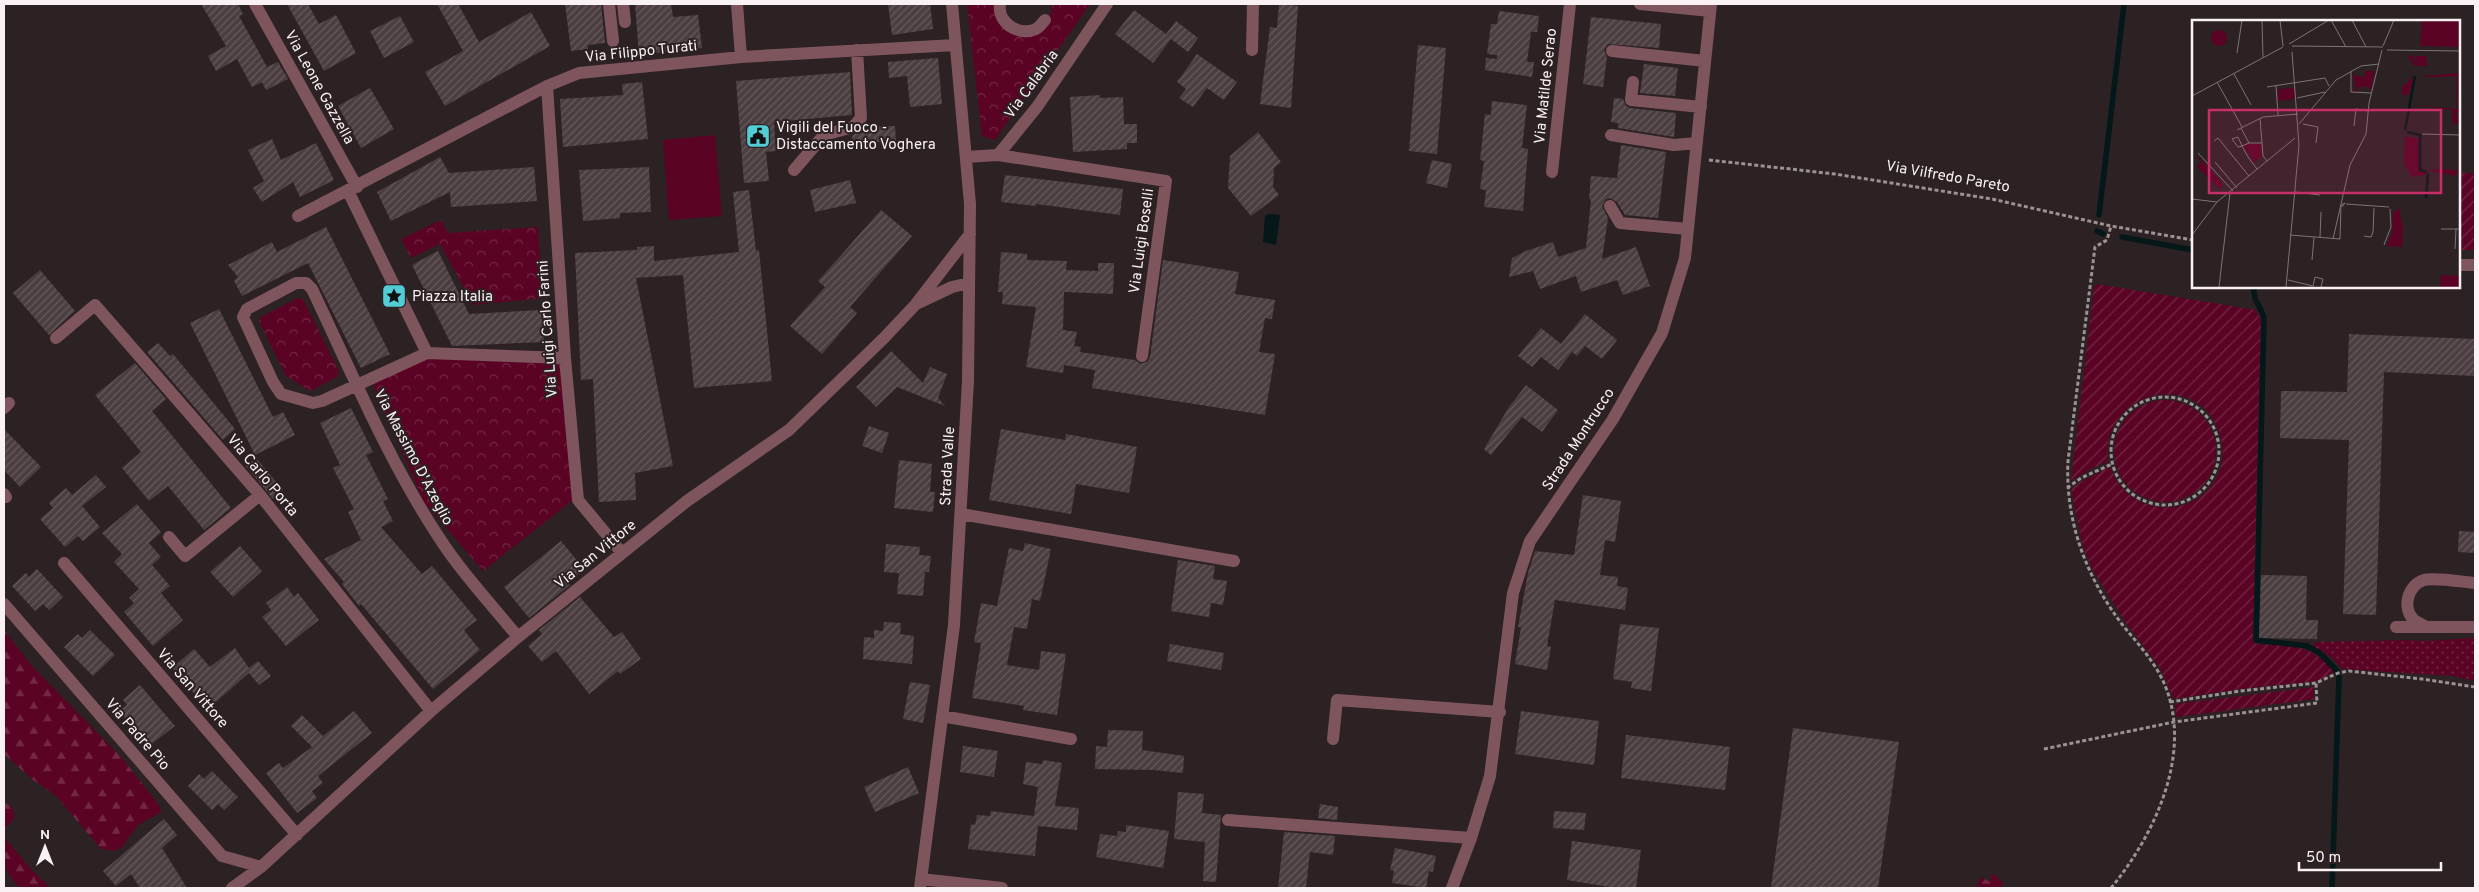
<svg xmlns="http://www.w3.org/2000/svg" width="2479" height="892" font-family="Overpass,sans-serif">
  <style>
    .grass { fill: url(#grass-dots) }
    .forest { fill: url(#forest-firs) }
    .park { fill: url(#park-crowns) }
    .garden { fill: url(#garden-furrows) }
    .pitch { fill: #5a0324 }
    .water { fill: #041719 }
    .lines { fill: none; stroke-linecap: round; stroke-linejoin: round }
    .stream { stroke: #041719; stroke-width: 5.5 }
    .building { fill: url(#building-hatch) }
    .path { stroke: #9b9294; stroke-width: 3; stroke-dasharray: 4 2.5; stroke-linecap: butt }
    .minor { stroke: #7f555d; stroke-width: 12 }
    .labels { text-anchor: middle; stroke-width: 4; stroke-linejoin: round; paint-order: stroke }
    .street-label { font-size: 15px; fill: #f9f1f3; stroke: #2c2123 }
    .poi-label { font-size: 15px; fill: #f9f1f3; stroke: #2c2123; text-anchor: start }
    .inset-river { fill: none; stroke: #041719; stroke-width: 2.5 }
    .inset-road { fill: none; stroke: #7e7476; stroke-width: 1 }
    .view { fill: #c82e6a; fill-opacity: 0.15; stroke: #c82e6a; stroke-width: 2.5 }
    .inset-edge { fill: none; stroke: #f9f1f3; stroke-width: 2.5 }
  </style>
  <defs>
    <pattern id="grass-dots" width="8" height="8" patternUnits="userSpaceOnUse" patternTransform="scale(1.25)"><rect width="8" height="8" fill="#5a0324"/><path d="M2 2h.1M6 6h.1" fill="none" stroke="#722844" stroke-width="1.8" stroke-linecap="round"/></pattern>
    <pattern id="forest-firs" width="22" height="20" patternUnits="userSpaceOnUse" patternTransform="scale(1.25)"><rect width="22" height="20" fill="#5a0324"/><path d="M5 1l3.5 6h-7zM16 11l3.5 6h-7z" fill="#722844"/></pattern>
    <pattern id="park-crowns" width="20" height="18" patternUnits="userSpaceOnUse" patternTransform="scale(1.25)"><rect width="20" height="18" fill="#5a0324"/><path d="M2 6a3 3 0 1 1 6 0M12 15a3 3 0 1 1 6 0" fill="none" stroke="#722844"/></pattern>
    <pattern id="garden-furrows" width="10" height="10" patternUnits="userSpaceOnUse" patternTransform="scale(1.25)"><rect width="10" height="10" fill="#5a0324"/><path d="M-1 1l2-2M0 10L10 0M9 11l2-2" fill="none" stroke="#722844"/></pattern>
    <pattern id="building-hatch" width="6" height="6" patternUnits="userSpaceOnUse" patternTransform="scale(1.25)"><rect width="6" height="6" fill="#4b3e40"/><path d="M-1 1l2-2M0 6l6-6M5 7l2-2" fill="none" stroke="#665a5c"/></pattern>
  </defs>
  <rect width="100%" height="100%" fill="#2c2123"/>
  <path class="grass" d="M2475,638V681L2453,676L2342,669L2331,657L2313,648L2315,642L2403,640L2425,641Z"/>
  <path class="forest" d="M4,630L32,666L122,758L159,805L161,812L138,825L123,846L116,851L101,849L55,795L33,780L4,754Z
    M4,803L11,806L15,817L4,830Z
    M4,837L31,869L50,888H20C2,870 4,861 4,837Z
    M1992,873L2002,882L2003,888H1976L1981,877L1990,882Z"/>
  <path class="park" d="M967,4H999L1010,29L1037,32L1049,19L1053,4H1090L995,140L982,136Z
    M441,220L448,233L538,227L543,298L473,305L440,244L411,258L401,239Z
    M298,298L303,299L339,371L337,377L310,391L286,376L259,321L261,317Z
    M429,357L557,363L561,366L573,500L483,571L424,502L374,387L377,380Z"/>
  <path class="garden" d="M2458,173H2475V250H2458Z
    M2097,284L2256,310L2261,319L2253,637L2257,644C2290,646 2312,643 2334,672L2317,681L2240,689L2174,699L2160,668L2124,620L2092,569L2083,547L2071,489L2082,481L2110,467C2136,536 2235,510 2221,440C2207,368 2100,385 2108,462L2094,467L2071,481L2094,287Z
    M2114 451a51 51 0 1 1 102 0a51 51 0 1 1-102 0Z
    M2314,687V699L2176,717L2175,704Z"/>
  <path class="pitch" d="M715,135L722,216L669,220L663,140Z"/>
  <path class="water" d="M1269,214L1280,215L1276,245L1263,242L1265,216Z"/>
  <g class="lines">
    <path class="stream" d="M2099,215L2124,4
      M2097,231L2103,234
      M2122,237L2193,250
      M2253,286L2255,298L2264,317L2256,640L2307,646L2320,653L2337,671
      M2332,888L2339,677"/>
  </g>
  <path class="building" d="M201,4H238L243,14L239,16L267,67L278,62L288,79L266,90L262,82L252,87L237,59L216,71L208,56L226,46Z
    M287,4H308L319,24L336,15L356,53L324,71Z
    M437,4H458L479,42L531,12L550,46L445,106L425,72L463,51Z
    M565,4H601L605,43L588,45V49L571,51Z
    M635,4H671L673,17L698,15L702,48L639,55Z
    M888,4H930L933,29L892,35Z
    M1279,4L1298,6L1291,108L1260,104L1270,27L1277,28Z
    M1134,10L1166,34L1176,21L1198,38L1188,52L1171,39L1153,63L1115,34Z
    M1499,11L1539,16L1537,32H1531L1527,62H1534L1532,77L1485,70L1486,58L1497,59V55L1487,54L1491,24H1497Z
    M400,16L414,42L384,58L370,31Z
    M1591,17L1661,24L1659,48L1608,44L1604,50L1607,57L1603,87L1583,84Z
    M1418,45L1446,48L1437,154L1409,151Z
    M1197,54L1237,82L1224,100L1207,88L1193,107L1179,98L1186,89L1177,82Z
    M938,58L942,104L910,107L907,76L889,78L888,62Z
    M1644,64L1678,68L1675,96L1640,93Z
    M850,72L852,115L774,122L776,151L766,152L769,181L744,183L736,81Z
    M642,82L648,139L563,147L560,99L623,95L622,84Z
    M370,88L394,129L361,148L338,106Z
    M1100,95V98L1123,97L1124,124H1137V143H1127V149L1073,152L1070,97Z
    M1614,98L1623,99L1626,106L1630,108L1676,113L1674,137L1618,128V123L1611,122Z
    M1492,101L1527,105L1522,148L1528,149L1523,211L1484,207L1486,190L1480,189L1484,161L1480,160L1485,114L1491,115Z
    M895,126L896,141L853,143L852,136L864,127Z
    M1258,132L1281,162L1274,168L1273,187L1279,195L1251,216L1228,188L1230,156Z
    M272,139L281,160L316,143L334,180L300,197L293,182L262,202L253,188L264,181L248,150Z
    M1621,145L1666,152L1658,218L1625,215L1617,202L1610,198L1606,199L1602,206L1608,218L1602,259L1636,247L1650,286L1623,295L1617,280L1581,292L1576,276L1540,289L1533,271L1509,277L1512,258L1526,251L1553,242L1558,257L1586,248L1591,200L1589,199L1591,176L1617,178Z
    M440,157L449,173L534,167L537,201L451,207L450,192L391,221L377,192Z
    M1432,160L1452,164L1447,188L1426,183Z
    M649,167L651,212L620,213V218L583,221L579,170Z
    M1005,175L1123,189L1120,215L1036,204V206L1001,202Z
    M850,180L856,203L815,212L810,190Z
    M749,190L756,251L759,250L772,381L694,388L683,275L636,278L673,466L635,473L636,500L599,502L593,379L581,380L575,253L637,250V247L654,246V261L739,252L733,192Z
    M881,210L912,236L850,307L857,313L822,354L790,326L825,287L818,281Z
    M326,227L390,354L361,368L308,263L242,296L234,281L238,277L228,265L272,242L277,252Z
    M438,251L469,314L542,310L544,342L452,346L412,265Z
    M1001,252L1027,254V260L1067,261L1066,270L1098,271V263H1114L1113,294L1064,292L1063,330L1077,332L1074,346L1081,347L1080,352L1135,360L1141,364L1148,361L1150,357L1163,260L1239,272L1235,294L1275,300L1272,319L1265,318L1259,352L1275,354L1265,415L1092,388L1095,370L1064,365L1063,373L1026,367L1036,307L1002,304L1003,292H998Z
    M40,270L75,311L49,335L13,293Z
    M219,309L273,417L283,412L295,435L255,455L190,323Z
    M1585,314L1617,340L1602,359L1585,346L1577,356L1572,352L1558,370L1541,357L1532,367L1518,356L1541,328L1570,351L1561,344Z
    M2349,334L2475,339V376L2384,372L2376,615L2343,614L2349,440L2280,438L2281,391L2347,392Z
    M158,343L170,356L173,354L235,429L223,440L147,352Z
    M891,351L923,383L930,367L947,374L938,398L945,406L897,387L876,407L856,387Z
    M135,363L166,399L152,411L231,508L204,530L168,486L149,501L122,468L141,452L95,395Z
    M1526,385L1558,410L1542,432L1522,417L1491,455L1484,449L1509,407Z
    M351,408L373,452L366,455L388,499L383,501L393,521L381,527L422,574L432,566L477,620L464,630L480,650L433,689L361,604L359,606L342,584L344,582L324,559L361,540L348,512L354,509L333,468L340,465L320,423Z
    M869,426L889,433L882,453L862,446Z
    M4,429L41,467L20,487L4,470Z
    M1001,429L1065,440L1066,434L1137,447L1129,493L1076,484L1071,514L989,500Z
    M256,458L283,490L273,499L246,466Z
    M899,460L932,464L930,492H935L933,512L894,508Z
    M96,475L106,487L82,506L100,527L83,541L78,536L65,547L40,519L53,508L49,503L66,488L72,495Z
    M1583,495L1621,501L1615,542L1605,540L1600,575L1618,577L1617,586L1628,588L1625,610L1555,600L1547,646L1551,647L1547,670L1515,664L1521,627H1518L1528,573L1535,551L1574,555Z
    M137,504L161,532L149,543L161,557L152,565L170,586L161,593L183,620L153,646L124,612L134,603L129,598L139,589L114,562L122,554L102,533Z
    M2459,531L2475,532V553L2458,552Z
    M561,541L584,569L568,583L570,585L529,618L504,587Z
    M1025,543L1051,549L1040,601L1032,599L1027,629L1014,627L1007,665L1039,670L1041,651L1066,654L1057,715L1023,710L1024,706L972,698L981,643L974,642L981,603L997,606L1009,548L1023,551Z
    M886,544L920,547L919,555L931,556L929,572H925L923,596L897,594L899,573L884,572Z
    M240,546L262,571L233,597L210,572Z
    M1178,560L1215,566L1213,579L1227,581L1223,605L1211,603L1209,617L1171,611Z
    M37,569L63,597L49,610L43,604L35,611L12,586L26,573L29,577Z
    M2261,575L2307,576L2306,620H2318L2317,639L2259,638Z
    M287,587L294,597L298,593L319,620L286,646L262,617L271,610L266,603Z
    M580,597L614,637L622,632L641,659L620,674L618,671L589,694L556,651L542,662L528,646L542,634L539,630Z
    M884,622L901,623L900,634L914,636L912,664L863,659L864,637L874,638V630L883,631Z
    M1620,624L1659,628L1651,691L1631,688L1632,682L1613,679Z
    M90,630L115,655L93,676L64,647L78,634L82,638Z
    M1170,644L1224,653L1221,670L1167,661Z
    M235,648L249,668L258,661L271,676L259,685L249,673L208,709L172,668L194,649L210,667Z
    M910,682L930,685L923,723L903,719Z
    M140,685L175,726L149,746L119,711L127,705L123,700Z
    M354,711L372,733L318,776L323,783L312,791L317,798L297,813L266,773L279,763L283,768L312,747L291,726L302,715L323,736Z
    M1521,711L1599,721L1594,765L1515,754Z
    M1793,728L1899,742L1878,888L1771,887Z
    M1108,730L1143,731L1142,750L1184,756L1183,773L1154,770L1095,769L1096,746L1107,747Z
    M1626,735L1730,747L1725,790L1621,778Z
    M963,746L998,751L994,777L960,772Z
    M1043,760L1062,763L1055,806L1079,808L1077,830L1038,826L1035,856L968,849L971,824L975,825L977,815L990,816L991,811L1034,816L1038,787L1023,784L1026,762L1042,764Z
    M908,767L919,793L875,812L864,787Z
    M212,771L238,797L224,810L218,804L212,810L188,786L199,774L204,779Z
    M1178,792L1204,794L1202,813L1221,815L1216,882L1203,881L1205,842L1174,839Z
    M1320,804L1338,807L1337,820L1318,818Z
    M1554,811L1586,813L1584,830L1553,828Z
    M164,819L177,835L162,848L187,888H140L131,874L116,886L103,871Z
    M1126,825L1169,831L1163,868L1096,857L1100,834L1117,836L1118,831L1126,832Z
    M1284,832L1335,836L1333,855L1310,852L1306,888H1278Z
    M1572,841L1641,850L1636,888H1615L1567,880Z
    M1395,848L1436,856L1433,872L1429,871L1426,888L1392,883L1394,871L1390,870Z"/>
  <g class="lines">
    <path class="path" d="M1709,160L1835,174L1929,189L1992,199L2111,226L2193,240
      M2111 451a54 54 0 1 1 108 0a54 54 0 1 1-108 0Z
      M390,424L398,419
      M2067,488L2081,478L2112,464
      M2170,702L2240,691L2316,683L2338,673L2349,671L2422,679L2475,687
      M2044,749L2174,722L2317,703L2316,683
      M2111,888C2158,831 2200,739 2156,668C2146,652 2133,638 2121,623C2086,576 2065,521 2068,461L2095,247L2107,240L2111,226"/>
    <path class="minor" d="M255,4L357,187
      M609,4L613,41
      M623,4L625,22
      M737,4L741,57
      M1000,4C997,22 1018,37 1036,29C1040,27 1043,22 1045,20
      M1640,4L1710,11
      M1252,50L1253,4
      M1612,51L1705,61
      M1633,82L1631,100L1701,107
      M547,86L565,358L578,500L622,553
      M1611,135L1674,145L1697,143
      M998,155L1166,181L1142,356
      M966,157L998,155L1037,107L1107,4
      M794,170L824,135L853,127L861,118L857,50
      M1552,172L1570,4
      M348,191L427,353
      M1610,206L1620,223L1688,229
      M298,216L547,86L579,73L741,57L955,45
      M2458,265H2475
      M969,283L952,287L916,304L970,234
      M56,338L95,305L260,495L431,711
      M4,408L9,403
      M4,494L6,497
      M961,514L1234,561
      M169,537L185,556L260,495
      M64,563L297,835
      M4,604L222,856L261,867
      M2396,627H2475
      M2427,627C2423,625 2416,622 2413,619C2402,607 2408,585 2424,580C2435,577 2463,582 2475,583
      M518,637C491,604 461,572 438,536C388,460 351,371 312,289L306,283H296L247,309L243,317L273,382L281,394L313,403L322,401L427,353L565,358
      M942,716L1071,739
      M1333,739L1337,700L1500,712
      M1228,820L1471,838
      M921,879L1002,888
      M232,888L261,867L431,711L518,637L687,501L789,430L884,338L916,304
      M920,888L954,625L968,381L970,204L952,4
      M1452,888L1471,838L1490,776L1513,593L1530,541L1613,419L1662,333L1685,258L1711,4"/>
  </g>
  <defs>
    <symbol id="civic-square" viewBox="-11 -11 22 22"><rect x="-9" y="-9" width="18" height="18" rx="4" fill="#52ccd5" stroke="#2c2123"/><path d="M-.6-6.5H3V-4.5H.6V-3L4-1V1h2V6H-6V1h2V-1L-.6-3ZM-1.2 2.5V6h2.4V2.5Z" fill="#111"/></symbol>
    <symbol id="sight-square" viewBox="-11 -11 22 22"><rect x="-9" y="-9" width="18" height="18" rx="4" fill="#52ccd5" stroke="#2c2123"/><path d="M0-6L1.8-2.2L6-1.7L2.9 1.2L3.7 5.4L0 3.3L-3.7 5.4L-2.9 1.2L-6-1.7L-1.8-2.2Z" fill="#111"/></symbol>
  </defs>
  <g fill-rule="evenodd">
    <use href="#civic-square" x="744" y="122" width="28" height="28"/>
    <use href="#sight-square" x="380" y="282" width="28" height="28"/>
  </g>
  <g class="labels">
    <g class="street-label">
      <text transform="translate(641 51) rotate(-6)" y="5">Via Filippo Turati</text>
      <text transform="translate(1031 84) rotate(-54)" y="5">Via Calabria</text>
      <text transform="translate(1545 86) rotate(-84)" y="5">Via Matilde Serao</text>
      <text transform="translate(320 87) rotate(61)" y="5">Via Leone Gazzella</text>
      <text transform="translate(1948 176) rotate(10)" y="5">Via Vilfredo Pareto</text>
      <text transform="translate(1141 241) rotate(-82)" y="5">Via Luigi Boselli</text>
      <text transform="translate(547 329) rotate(-94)" y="5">Via Luigi Carlo Farini</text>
      <text transform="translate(1578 439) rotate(-57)" y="5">Strada Montrucco</text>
      <text transform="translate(414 457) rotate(62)" y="5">Via Massimo D'Azeglio</text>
      <text transform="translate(947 466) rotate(-87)" y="5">Strada Valle</text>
      <text transform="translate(263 475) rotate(50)" y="5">Via Carlo Porta</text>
      <text transform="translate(595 554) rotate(-39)" y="5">Via San Vittore</text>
      <text transform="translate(193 688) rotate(49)" y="5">Via San Vittore</text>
      <text transform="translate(138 734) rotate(49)" y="5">Via Padre Pio</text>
    </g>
    <g class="poi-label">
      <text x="776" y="132">Vigili del Fuoco -<tspan x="776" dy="17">Distaccamento Voghera</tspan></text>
      <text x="412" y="301">Piazza Italia</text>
    </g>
  </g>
  <g transform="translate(2192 20)">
    <rect width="268" height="268" fill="#2c2123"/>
    <path d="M19 18a8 8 0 1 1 16 0a8 8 0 1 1-16 0ZM233,150L251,149L266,150L264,156ZM249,255L267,256V267H248Z" fill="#5a0324"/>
    <path d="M267,53L265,87L267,92L264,93L267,101L261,106L260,90L225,85L264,89L265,56L241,57L229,56ZM5,135L31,164L28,169L6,148L5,144L10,145Z" fill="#5a0324"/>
    <path d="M230,0H267V27L228,26ZM173,51H183L178,72L177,67H166L165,72H159L164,69L160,52L163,56L173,57ZM57,123L69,124L70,136L62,143L52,126Z" fill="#5a0324"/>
    <path d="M221,35L225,45L224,36H234L235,46H222L216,36ZM222,56L217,75H210V67ZM213,116L228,119L227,149L235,152L233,155L220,157L212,143ZM207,188L211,207L210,227L194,226L200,213L201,193Z" fill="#5a0324"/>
    <path d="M102,68L103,79L86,81V69Z" fill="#5a0324"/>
    <path class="inset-river" d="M213,110L223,56M215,112L228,115V150L235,152M234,178L236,153"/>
    <path class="inset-road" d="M70,0L71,37M88,0L91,26M139,0L154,27M160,0L174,27M97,24L137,0M100,26L191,27M191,26L202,0M195,30L268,31M45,33L50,0M159,51V72L179,73M42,54L59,85M25,62L50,107M84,66L86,95M75,67L133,58L137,66M0,76L91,27M105,78L133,72M68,98L71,136L75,141M107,104L144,60L169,46L187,44M111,104L126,107L124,123M162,106L164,89L177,91M49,108L57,123M45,110L71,97L106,94M230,114L268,115M22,121L26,118L57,156M6,133L41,171M23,142L45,168M65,149L56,137L50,126L46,117L40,119L46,127H47L50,126L57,123H70M103,172L128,175M0,179L25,182M154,184L197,187M249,209H268M0,215L25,182L103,118M98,215L148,219L149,185L153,183L150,187M172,216L179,217L181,212L182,188M128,217L129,192M141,219L158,145L174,114L177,83L190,30M192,225L199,207L198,189M263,229L264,209M120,240L122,217M96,260L121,266L123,257L131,259L129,267M27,267L38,173M94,267L107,125L100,32"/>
    <path class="view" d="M17,90H249V173H17Z"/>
    <rect width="268" height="268" class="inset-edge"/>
  </g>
  <rect width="2479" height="892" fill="none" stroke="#f9f1f3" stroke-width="10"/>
  <g transform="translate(45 847)" stroke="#2c2123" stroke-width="4" paint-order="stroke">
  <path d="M0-4L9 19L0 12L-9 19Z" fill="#f9f1f3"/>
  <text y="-8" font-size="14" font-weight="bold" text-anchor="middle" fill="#f9f1f3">N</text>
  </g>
  <path d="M2299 862v8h142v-8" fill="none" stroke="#f9f1f3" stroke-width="2.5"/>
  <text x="2306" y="862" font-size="15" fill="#f9f1f3" stroke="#2c2123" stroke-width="4" paint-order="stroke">50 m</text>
</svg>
